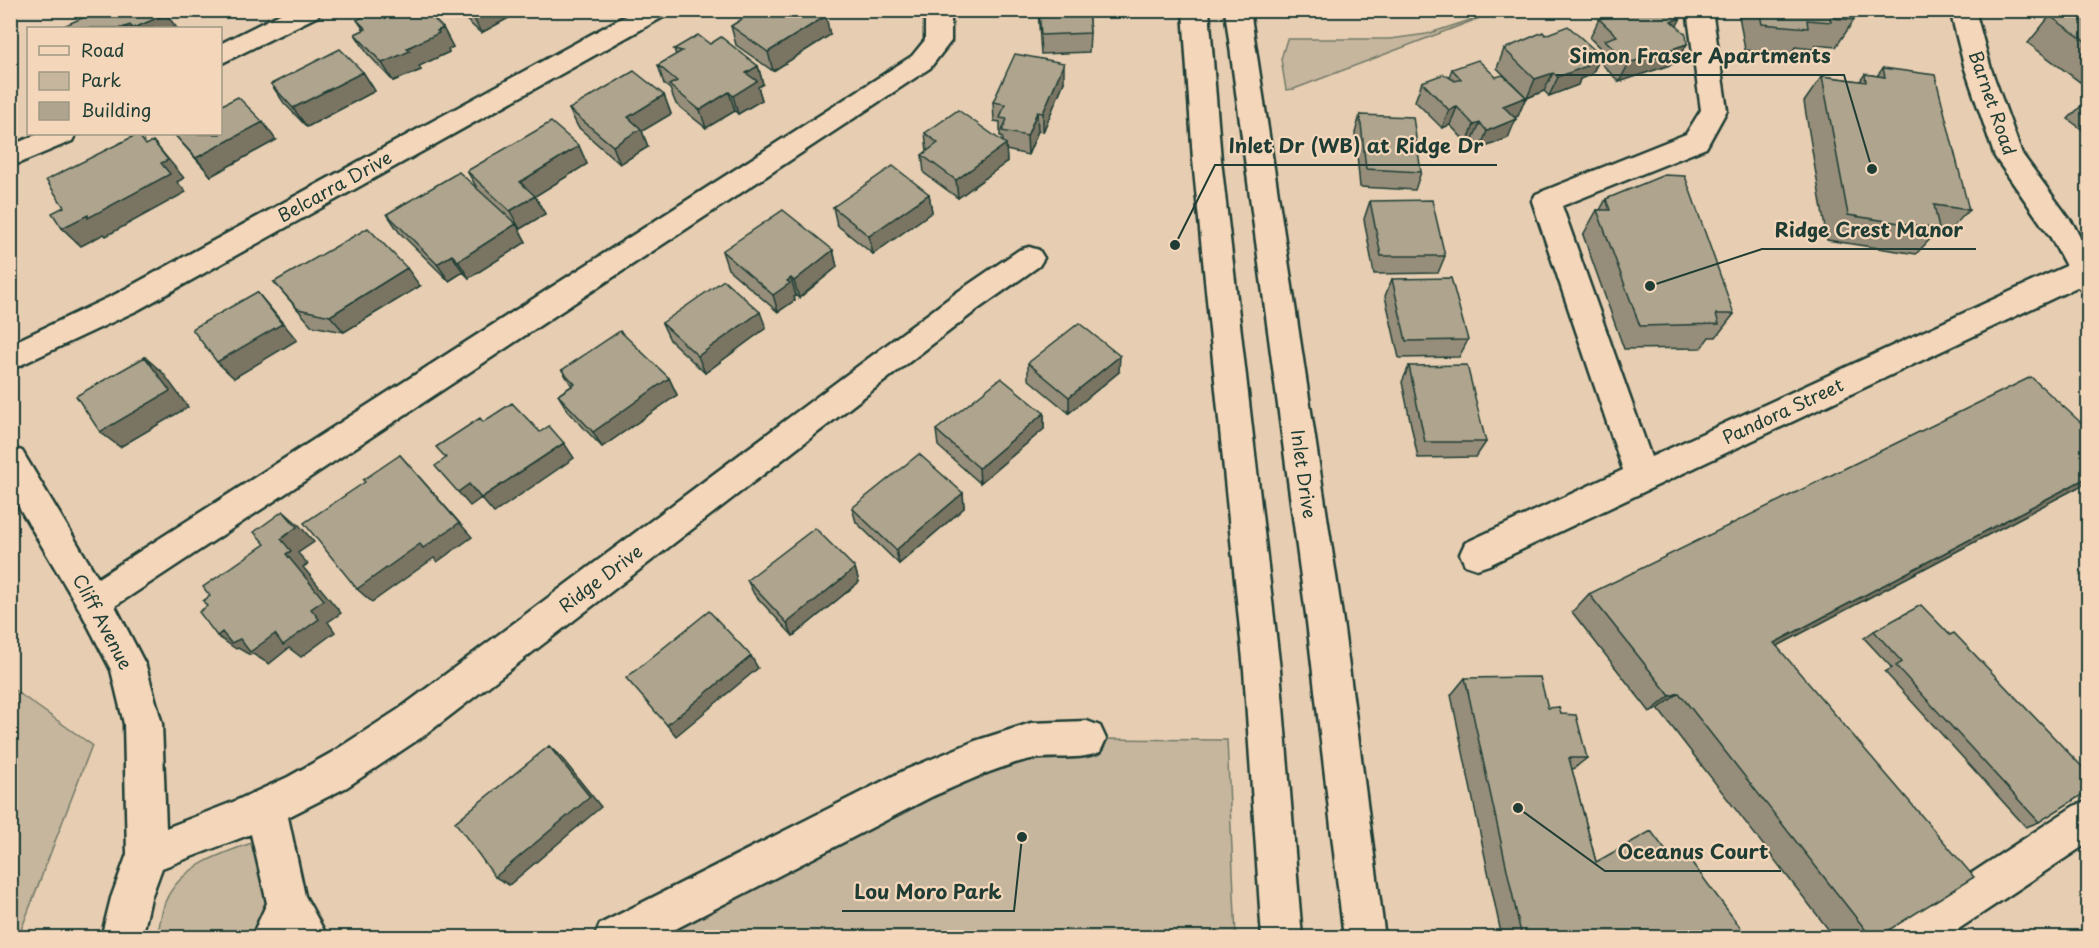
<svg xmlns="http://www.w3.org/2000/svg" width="2099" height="948" font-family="'Playpen Sans',sans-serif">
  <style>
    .green { fill: #c6b69d; stroke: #727a68; stroke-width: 1.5 }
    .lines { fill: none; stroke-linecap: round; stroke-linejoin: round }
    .minor-casing { stroke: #1f3d34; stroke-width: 5 }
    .major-casing { stroke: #1f3d34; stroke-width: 5 }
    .minor { fill: #f4d7ba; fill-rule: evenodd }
    .major { fill: #f4d7ba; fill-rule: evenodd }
    .wall { fill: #968e7a; stroke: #1f3d34; stroke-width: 1.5 }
    .shaded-wall { fill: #7a7463; stroke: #1f3d34; stroke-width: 1.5 }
    .building { fill: #afa58e; stroke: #1f3d34; stroke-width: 1.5 }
    .labels { text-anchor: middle; stroke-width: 4.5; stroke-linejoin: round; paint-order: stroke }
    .street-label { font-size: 18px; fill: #1f3d34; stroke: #f4d7ba }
    .leader { fill: none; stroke: #1f3d34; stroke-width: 2 }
    .callout-dot { fill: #1f3d34; stroke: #f4d7ba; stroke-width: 2 }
    .callout-label { font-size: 20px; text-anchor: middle; font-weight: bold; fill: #1f3d34; stroke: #f4d7ba; stroke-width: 4.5; stroke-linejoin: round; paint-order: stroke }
  </style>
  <rect width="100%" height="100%" fill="#e7ceb2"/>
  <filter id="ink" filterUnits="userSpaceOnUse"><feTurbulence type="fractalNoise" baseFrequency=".0167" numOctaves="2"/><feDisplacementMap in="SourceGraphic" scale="12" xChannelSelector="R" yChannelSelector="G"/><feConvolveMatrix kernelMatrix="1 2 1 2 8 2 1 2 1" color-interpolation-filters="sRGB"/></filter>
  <g filter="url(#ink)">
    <path class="green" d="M1498,11L1294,89L1286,90L1281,59L1287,39H1390L1427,34Z
      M10,687L92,745L18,938L10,937Z
      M1087,739L1227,740L1236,937L614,938L917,784Z
      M271,836L308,937L157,938C160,925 161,908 168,896C187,860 235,850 271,836Z"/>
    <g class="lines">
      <defs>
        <path id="minor" d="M288,10H321L318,16L220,64V44Z
          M636,10H668L665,16L138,310L10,370V344L116,294Z
          M925,10H951V41L930,68L115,606L146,666L162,724L166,828L233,802L288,777L331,753L399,709L956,293L1019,250L1029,247L1039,250L1044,258L1039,266L978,309L425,735L347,787L288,817L305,896L328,938H251L267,903L251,834L162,868L151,898L142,938H101L111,898L127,854L124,724L111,670L81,612L10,492V447L22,451L98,578L912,56L925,40Z
          M1687,10H1712L1727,110L1706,148L1562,206L1651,457L2066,266L2051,238L1995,157L1965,69L1950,10H1975L1991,69L2022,154L2073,224L2088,253V292L2077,287L1489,565L1477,569L1465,565L1460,554L1465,543L1623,470L1532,201L1536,194L1686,134L1701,110Z
          M38,134H76L72,141L10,167V146Z
          M1087,721L1100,726L1106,739L1100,752C1078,761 1055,755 1031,759C1001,765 959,785 931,797L658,938H594L600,924L903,771L975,741L1031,723Z
          M2088,801V843L1945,938H1888L1894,924L2074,806Z"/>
        <path id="major" d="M1183,10H1209L1221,160L1280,670L1302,938H1262L1244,670L1193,160Z
          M1225,10H1250L1343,622L1385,938H1344L1307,622Z"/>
      </defs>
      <use href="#minor" class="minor-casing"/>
      <use href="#major" class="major-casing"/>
      <use href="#minor" class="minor"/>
      <use href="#major" class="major"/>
    </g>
    <path class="wall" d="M455,10H523L481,33Z
      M745,10L830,35L773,71L736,45L731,26L747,16Z
      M1038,10H1088L1090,33L1089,52L1041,54Z
      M1738,10H1852L1854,20L1836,47L1816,45L1813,49L1795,47L1790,55L1745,50Z
      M2088,10V78L2080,82L2028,43L2050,16Z
      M388,13L443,28L453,47L448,49L449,52L419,66L421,70L393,81L367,53L355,34L364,30L357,20Z
      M1599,19L1677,26L1676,63L1619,82L1599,61L1592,74L1580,79L1578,85L1549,96L1544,91L1527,98L1497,68L1504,49L1599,54L1601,49L1590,38Z
      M710,44L758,66L763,84L758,87L762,100L738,114L735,111L706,128L676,104L670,89L664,84L658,65L676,55L674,49Z
      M1883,68L1969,210L1945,235L1935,234L1916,254L1827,240L1804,102L1822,76L1860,81L1865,74L1877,76Z
      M1452,69L1496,77L1526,97L1518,116L1514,117L1508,138L1480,149L1472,141L1467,143L1450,125L1442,128L1415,101L1422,82L1449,77Z
      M363,72L375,91L307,127L284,103L271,84Z
      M1064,82L1043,132L1038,131L1028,155L1006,150L1007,162L958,198L924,173L922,155L927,151L925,133L1003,141L1002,136H1000V122L994,121L993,102Z
      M664,95L671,114L642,131L648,147L620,164L578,127L569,109Z
      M2088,99V134L2068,119Z
      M1360,115L1421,172L1415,190L1360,187L1355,133Z
      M174,134L276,140L211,176Z
      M579,146L587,164L535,196L545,214L520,229L518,227L526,242L469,278L463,272L449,281L399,232L387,214L477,188L467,171Z
      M929,194L932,212L873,254L837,225L833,207Z
      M1606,199L1734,314L1716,337H1709L1701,348L1624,349L1583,235L1597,210H1600Z
      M1370,201L1445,256L1438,273L1374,274L1364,219Z
      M833,250L837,267L799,298L796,296L794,297L795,300L778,312L728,269L722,251Z
      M1392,279L1468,340L1459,357L1399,358L1385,296Z
      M274,282L420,286L344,332L312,326Z
      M662,323L766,328L705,373L670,340Z
      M1028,363L1119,372L1069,413L1028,379Z
      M1409,366L1486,442L1476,457L1418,458L1402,382Z
      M562,370L669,378L677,395L602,447L568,411L558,395L572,386Z
      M1044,413V429L980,483L938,446L936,430Z
      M2088,429V482L1777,646L1876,938H1835L1658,709L1650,712L1572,612L1589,594Z
      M963,493L964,508L899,564L856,522L852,508Z
      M855,568L859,582L793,636L754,594L747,580Z
      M1874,631L1950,635L2039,822L2026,827L1885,672L1892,668L1864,638Z
      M1465,678L1548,708L1561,714L1587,758L1572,770L1596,862H1674L1687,856L1743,938H1502L1451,695Z
      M2088,930V938H2081L2080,932Z"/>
    <path class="shaded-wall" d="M84,10H94L107,26L90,28L77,14Z
      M187,10H206L192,17Z
      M479,10H523L481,33L472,14Z
      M843,10H850L843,14Z
      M166,14L177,28H134Z
      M826,16L830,35L773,71L768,52Z
      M1681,18L1671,37V21Z
      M130,25L133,28H122Z
      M443,28L453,47L448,49L449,52L419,66L421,70L393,81L382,63Z
      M1687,44L1676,63L1619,82L1629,63Z
      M1601,56L1592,74L1580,79L1578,85L1549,96L1558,77L1583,63Z
      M1064,63V82L1043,132V113Z
      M758,66L763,84L758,87L762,100L738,114L733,96L746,73Z
      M363,72L375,91L307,127L293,108Z
      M1553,73L1544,91L1527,98L1535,79Z
      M2088,73V78L2080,82Z
      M729,92L735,111L706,128L700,110Z
      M664,95L671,114L642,131L648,147L620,164L613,146L628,117Z
      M1526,97L1518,116L1495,124L1503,106Z
      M1457,107L1450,125L1442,128L1449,110Z
      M1037,112L1038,131L1028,155L1027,136Z
      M1516,119L1508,138L1480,149L1487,131Z
      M263,122L276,140L211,176L196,158Z
      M1480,123L1472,141L1467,143L1474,125Z
      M153,141L184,178L177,182L186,192L106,236L104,234L81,246L62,228L161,163Z
      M1006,144L1007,162L958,198L956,180Z
      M579,146L587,164L529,200L520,182Z
      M929,194L932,212L873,254L869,236Z
      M535,196L545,214L520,229L510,211Z
      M516,224L526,242L469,278L458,261Z
      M833,250L837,267L799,298L794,281Z
      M452,255L463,272L449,281L437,264Z
      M407,268L420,286L344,332L330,316Z
      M791,278L796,296L794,297L795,300L778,312L773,295Z
      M257,292L297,340L234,378L217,362Z
      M760,312L766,328L705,373L698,356Z
      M1120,356L1119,372L1069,413V397Z
      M145,357L163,373L188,407L120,447L100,432Z
      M669,378L677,395L602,447L593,432Z
      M1044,413V429L980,483L979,468Z
      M564,443L574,458L494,513L481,498Z
      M400,455L472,537L437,562L434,558L372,602L357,589Z
      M2088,477V482L1751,660L1774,643Z
      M469,484L481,498L470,506L458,492Z
      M963,493L964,508L899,564L896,550Z
      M283,511L300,526L314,542L298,553L308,564L303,567L341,613L328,622L335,632L301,657L289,648L269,664L253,654L250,655L238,648L236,649L217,636L222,632L240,639L275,634L311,609L286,554L281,539Z
      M855,568L859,582L793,636L787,623Z
      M751,656L758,668L676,736L667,725Z
      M1679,693L1658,709L1650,712L1670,696Z
      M549,746L561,757L601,807L509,885L495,877Z"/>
    <path class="building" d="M75,10H84L77,14Z
      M94,10H163L166,14L134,28H133L130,25L122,28H59L96,12Z
      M376,10H386L388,13L392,10H425L443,28L437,31L439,33L407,48L410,51L382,63L355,34L366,29L357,20Z
      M468,10H479L472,14Z
      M746,10H817L826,16L768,52L731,26L750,14Z
      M1039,10H1088L1090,33L1041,35Z
      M1627,10H1674L1681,18L1671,21L1686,34L1687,44L1629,63L1605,40L1617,36L1599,19Z
      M1759,10H1852L1854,20L1830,18L1831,22L1807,20L1808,28L1762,24Z
      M2065,10H2088V43L2050,16Z
      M1568,26L1601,56L1583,63L1587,66L1558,77L1553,73L1535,79L1504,49L1543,32L1545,35Z
      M698,35L710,44L721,37L758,66L746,73L757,81L733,96L729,92L700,110L669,85L677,81L658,65L682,51L674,49Z
      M340,49L363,72L293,108L271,84Z
      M1015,54L1064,63L1043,113L1037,112L1027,136L1002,131L1007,119L1000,118L1005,104L993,102Z
      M1478,60L1496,77L1503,75L1526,97L1503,106L1516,119L1487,131L1480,123L1474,125L1457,107L1449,110L1422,82L1444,74L1455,81L1461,79L1452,69Z
      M1883,68L1935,75L1969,210L1934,205L1939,229L1848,215L1822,76L1866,82L1865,74L1885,77Z
      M634,71L664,95L628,117L641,129L613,146L569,109Z
      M238,97L263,122L196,158L174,134H220V106Z
      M958,110L1006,144L956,180L922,155L938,143L925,133Z
      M1360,115L1413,117L1421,172L1366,169Z
      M551,122L579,146L520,182L535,196L510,211L467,171Z
      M138,134L146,145L153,141L168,160L161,163L170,174L88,218V215L62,228L52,213L64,207L46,180Z
      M893,166L929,194L869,236L833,207Z
      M459,172L516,224L458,261L452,255L437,264L387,214Z
      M1664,175L1685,176L1734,314H1716L1719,324L1640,326L1597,210H1610L1606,199Z
      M1432,200L1445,256H1381L1370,201Z
      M783,210L833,250L794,281L791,278L787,281L790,283L773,295L722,251Z
      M368,228L407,268L330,316L298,309L274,282Z
      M1451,278L1468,340L1406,341L1392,279Z
      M724,280L760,312L698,356L662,323Z
      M257,292L282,324L217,362L192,329Z
      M1079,323L1120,356L1069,397L1028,363Z
      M620,331L669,378L593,432L558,395L575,384L562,370Z
      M145,357L170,391L100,432L76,396Z
      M1467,365L1486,442H1425L1409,366Z
      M2031,377L2088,429V477L1774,643L1974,877L1876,938H1872L1679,693L1670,696L1589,594Z
      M1001,378L1044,413L979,468L936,430Z
      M512,403L540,432L549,426L564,443L481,498L469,484L458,492L435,466L446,458L436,447L480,418L483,422Z
      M919,454L963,493L896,550L852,508Z
      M400,455L459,523L423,548L420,544L357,589L304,523L365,482L363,480Z
      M283,511L297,527L281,539L291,551L286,554L324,600L311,609L319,619L283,645L275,634L250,652L240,639L231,643L222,632L217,636L199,612L207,606L203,601L210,596L203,587L265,544L254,532Z
      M815,528L855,568L787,623L747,580Z
      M1921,605L1950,635L1954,633L2088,773V791L2039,822L1896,666L1902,662L1874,631Z
      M709,611L751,656L667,725L626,678Z
      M1540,677L1548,708L1559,707L1561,714L1576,715L1587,758H1569L1596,862L1651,831L1675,863L1687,856L1746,935L1743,938H1522L1465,678Z
      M549,746L590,797L495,877L455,822Z"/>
  </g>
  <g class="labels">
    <g class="street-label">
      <text transform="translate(1992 103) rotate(71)" y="6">Barnet Road</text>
      <text transform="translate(335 187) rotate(-29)" y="6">Belcarra Drive</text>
      <text transform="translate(1783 412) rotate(-25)" y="6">Pandora Street</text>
      <text transform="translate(1303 474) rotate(82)" y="6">Inlet Drive</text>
      <text transform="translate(601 579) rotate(-37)" y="6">Ridge Drive</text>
      <text transform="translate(102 622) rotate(62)" y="6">Cliff Avenue</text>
    </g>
  </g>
  <path class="leader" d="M1872 169L1844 75H1556M1175 245L1215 165H1497M1650 286L1762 249H1976M1518 808L1605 871H1781M1022 837L1014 911H842"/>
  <g class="callout-dot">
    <circle cx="1872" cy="169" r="6"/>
    <circle cx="1175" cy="245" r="6"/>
    <circle cx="1650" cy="286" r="6"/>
    <circle cx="1518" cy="808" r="6"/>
    <circle cx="1022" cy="837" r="6"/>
  </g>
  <g class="callout-label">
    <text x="1700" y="63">Simon Fraser Apartments</text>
    <text x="1356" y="153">Inlet Dr (WB) at Ridge Dr</text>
    <text x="1869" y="237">Ridge Crest Manor</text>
    <text x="1693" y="859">Oceanus Court</text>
    <text x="928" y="899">Lou Moro Park</text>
  </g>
  <rect width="2099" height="948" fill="none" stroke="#f4d7ba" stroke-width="36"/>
  <rect x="18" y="18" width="2063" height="912" fill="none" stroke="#1f3d34" stroke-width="2" filter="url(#ink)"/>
  <rect x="27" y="27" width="195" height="108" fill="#f4d7ba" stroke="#9f9984" stroke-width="1.5"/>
  <rect x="39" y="46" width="30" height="9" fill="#f4d7ba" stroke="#9f9984" stroke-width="1.5"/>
  <text x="81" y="57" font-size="18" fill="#1f3d34">Road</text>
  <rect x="39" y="72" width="30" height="18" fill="#c6b69d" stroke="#9f9984" stroke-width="1.5"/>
  <text x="81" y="87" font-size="18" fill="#1f3d34">Park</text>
  <rect x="39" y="102" width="30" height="18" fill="#afa58e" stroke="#9f9984" stroke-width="1.5"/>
  <text x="81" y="117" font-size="18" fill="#1f3d34">Building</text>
</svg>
